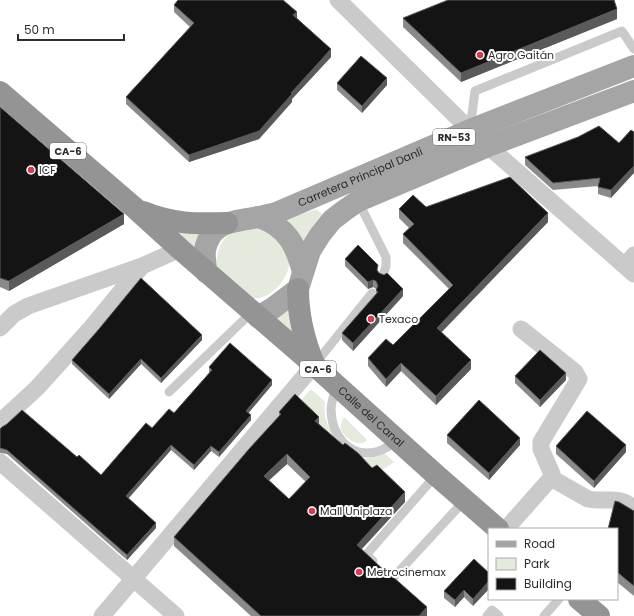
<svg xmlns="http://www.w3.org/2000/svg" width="634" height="616" font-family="Poppins,sans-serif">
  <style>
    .green { fill: #e4eadc }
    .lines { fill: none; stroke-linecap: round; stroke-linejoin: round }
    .lane { stroke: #cacaca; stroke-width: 9 }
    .street { stroke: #cacaca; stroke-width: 17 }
    .primary { stroke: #a5a5a5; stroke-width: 22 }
    .highway { stroke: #949494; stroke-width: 22 }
    .wall { fill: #8a8a8a; fill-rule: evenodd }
    .shaded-wall { fill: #5a5a5a }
    .building { fill: #141414; stroke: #5a5a5a; fill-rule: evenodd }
    .poi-dot { fill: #da3951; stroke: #fff; stroke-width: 1.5 }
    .labels { text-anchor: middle; stroke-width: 4; stroke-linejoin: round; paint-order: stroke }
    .shield { fill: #fff; stroke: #6c6c6c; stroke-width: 1 }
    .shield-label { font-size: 10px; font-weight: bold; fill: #2d2d2d }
    .poi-label { font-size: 11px; fill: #2d2d2d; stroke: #fff; text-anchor: start }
    .street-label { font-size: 11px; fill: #2d2d2d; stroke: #fff }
  </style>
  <rect width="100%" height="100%" fill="#fff"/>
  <path class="green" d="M317,209L323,215L303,246L283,220Z
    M251,226C258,228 270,230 275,234C279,238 285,247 287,252C295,271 278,293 260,298C256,298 252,298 248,298L216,266C217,255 219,241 230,234C236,230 245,228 251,226Z
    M167,231H205L193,254Z
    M292,304L297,343L272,322Z
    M311,389L325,402C323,415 327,426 334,436L329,442L297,405Z
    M344,417L367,440C366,441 364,443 362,443C355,445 343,436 341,429C340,425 342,421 344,417Z
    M384,453L394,462L372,477L363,459L378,456Z"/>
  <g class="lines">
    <path class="lane" d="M470,129L475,91L622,31L634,49
      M358,201L386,257V266L383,276
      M315,364L372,293
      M337,386C334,394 331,402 331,410C332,435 348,458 376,452C384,450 391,445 398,441
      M169,392L252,312
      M373,561L366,555L436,475
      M385,573L392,579L465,500
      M487,616L492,610L499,616
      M544,616L559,599"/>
    <path class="street" d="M338,0L470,130
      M488,146L634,274
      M625,266L634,255
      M0,328L14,314L28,306L142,266L180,249
      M0,422L37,388L91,328L142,266
      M0,462L176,616
      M551,478L588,499C606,503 619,494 634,509
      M506,529L551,478L552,474L541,449V442L576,384L579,379L575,372L521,329
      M102,616L314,365"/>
    <g class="primary">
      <path d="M259,217C287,227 296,245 303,272"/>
      <path id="s1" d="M206,272C206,265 204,257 205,250C211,220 235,222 258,217C264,216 271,214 276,213L470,130L634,66"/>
      <path d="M258,317L273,308L298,289L310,251L320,235L332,220L345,210L358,201L488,146L634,91"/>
    </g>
    <g class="highway">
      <path id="s2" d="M0,92L136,209L180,249L314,365L436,475L498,529"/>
      <path d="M143,212C172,224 196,224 227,223"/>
      <path d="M298,289C298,315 304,340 314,364"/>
      <path d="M579,599L599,616"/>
    </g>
  </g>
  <path class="wall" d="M174,5L297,18L331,57L292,99V102L259,139L189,162L126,104V97L190,27L174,12Z
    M403,18L617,19L461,82L403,27Z
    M337,83L387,85L362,113L337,90Z
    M0,107L124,224L9,291L0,287Z
    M619,143L611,198L598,194V186L553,190L525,165V157Z
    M426,207L548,222L441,332L471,369L436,405L401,371L386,387L368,366V358L393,345L449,289L403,243V234L409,228L399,218V209Z
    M345,259L378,271L379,273L403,296L353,351L342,340V333L376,294V289L373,287L368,289L345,266Z
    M202,340L161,383L141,364L109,399L72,364V360Z
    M209,367L272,385L248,413L251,420L219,457L211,451L194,470L171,450L128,499L156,528L127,560L7,454L0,453V429L77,457L101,475L152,428L174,413L209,373Z
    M515,376L566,380L540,407L515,383Z
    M279,412L319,424L405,502L362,549L427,616H251L174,546V537L279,416ZM287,464L306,482L289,499L269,480Z
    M447,435L520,445L489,480L447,443Z
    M556,446L626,452L594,488L556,454Z
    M634,511V596L617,582V529Z
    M474,559L473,606L464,597L455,607L444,598V591Z"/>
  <path class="shaded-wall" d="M617,9V19L461,82V73Z
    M297,12V19L293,15Z
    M331,49V57L292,99V102L259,139L189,162V155L291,93Z
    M387,78V85L362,113V106Z
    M634,166V173L611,198V190Z
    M548,213V222L437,337V328Z
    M124,214V224L9,291V281Z
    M373,280V287L368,289V282Z
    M403,289V296L353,351V343Z
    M202,335V340L161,383V378Z
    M141,359V364L109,399V394Z
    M471,360V369L436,405V396Z
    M401,363V371L386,387V379Z
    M566,373V380L540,407V400Z
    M272,380V385L246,416V411Z
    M251,415V420L219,457V452Z
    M319,417V427L315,421Z
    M520,438V445L489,480V473Z
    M171,445V450L126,501V496Z
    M626,445V452L594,488V481Z
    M211,446V451L194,470V465Z
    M287,454V464L264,485V476Z
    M405,492V502L357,554V545Z
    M156,523V528L127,560V555Z
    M489,581V589L473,606V599Z
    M464,590V597L455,607V600Z
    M427,607V616H419Z"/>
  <path class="building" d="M178,0H283L297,12L293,15L331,49L291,93L292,94L259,131L189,155L126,97L194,23L174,5Z
    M448,0H614L617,9L461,73L403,18Z
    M361,56L387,78L362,106L337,83Z
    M0,107L124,214L9,281L0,278Z
    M599,126L619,143L631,130L634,132V166L611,190L598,187L600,178L553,183L525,157L578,137Z
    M510,177L548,213L437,328L471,360L436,396L401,363L386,379L368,358L386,339L393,345L453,285L403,234L414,224L399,209L413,195L426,207Z
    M358,245L378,265L377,270L379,273L384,275L387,273L403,289L353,343L342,333L378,292L376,290L378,286L376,281L373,280L368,282L345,259Z
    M141,278L202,335L161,378L141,359L109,394L72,360L99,329Z
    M230,343L272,380L246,411L251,415L219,452L211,446L194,465L171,445L126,496L156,523L127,555L7,450L0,448V429L2,427L7,424L22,410L77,457L79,455L101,475L146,423L152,428L169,409L174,413L212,370L209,367Z
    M540,350L566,373L540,400L515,376Z
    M295,394L319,417L315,421L343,445L345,443L358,453L372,468L377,465L405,492L357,545L388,574L392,576L427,607L419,616H261L174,537L249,449L281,414L279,412ZM287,454L310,477L289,499L264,476Z
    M479,400L520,438L489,473L447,435Z
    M587,411L626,445L594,481L556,446Z
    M615,501L619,502L634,511V586L617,572V529H608Z
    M474,559L489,573V581L473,599L464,590L455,600L444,591Z"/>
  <g class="poi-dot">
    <circle cx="480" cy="55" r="4"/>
    <circle cx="31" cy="170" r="4"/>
    <circle cx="371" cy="319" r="4"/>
    <circle cx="312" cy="511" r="4"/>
    <circle cx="359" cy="572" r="4"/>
  </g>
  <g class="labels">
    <g class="shield">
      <rect x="433" y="129" width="42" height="16" rx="3"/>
      <rect x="50" y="143" width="36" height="16" rx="3"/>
      <rect x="300" y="361" width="36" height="16" rx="3"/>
    </g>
    <g class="shield-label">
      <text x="454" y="141">RN-53</text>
      <text x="68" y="155">CA-6</text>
      <text x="318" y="373">CA-6</text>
    </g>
    <g class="poi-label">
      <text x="488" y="59">Agro Gaitán</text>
      <text x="39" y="174">ICF</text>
      <text x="379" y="323">Texaco</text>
      <text x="320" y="515">Mall Uniplaza</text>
      <text x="367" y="576">Metrocinemax</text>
    </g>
    <g class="street-label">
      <text dy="4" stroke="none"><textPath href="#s1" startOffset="200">Carretera Principal Danli</textPath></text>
      <text dy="4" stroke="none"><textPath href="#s2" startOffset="493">Calle del Canal</textPath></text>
    </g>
  </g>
  <rect x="488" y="528" width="130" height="72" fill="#ffffff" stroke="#ababab"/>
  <rect x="496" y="541" width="20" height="6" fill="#a5a5a5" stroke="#ababab"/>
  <text x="524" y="548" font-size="12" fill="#2d2d2d">Road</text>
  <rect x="496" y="558" width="20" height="12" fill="#e4eadc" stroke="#ababab"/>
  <text x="524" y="568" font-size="12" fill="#2d2d2d">Park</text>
  <rect x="496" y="578" width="20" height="12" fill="#141414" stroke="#ababab"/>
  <text x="524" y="588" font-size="12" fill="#2d2d2d">Building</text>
  <path d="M18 34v6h106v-6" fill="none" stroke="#2d2d2d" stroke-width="2"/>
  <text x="24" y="34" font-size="12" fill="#2d2d2d" stroke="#ffffff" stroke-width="3" paint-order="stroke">50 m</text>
</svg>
